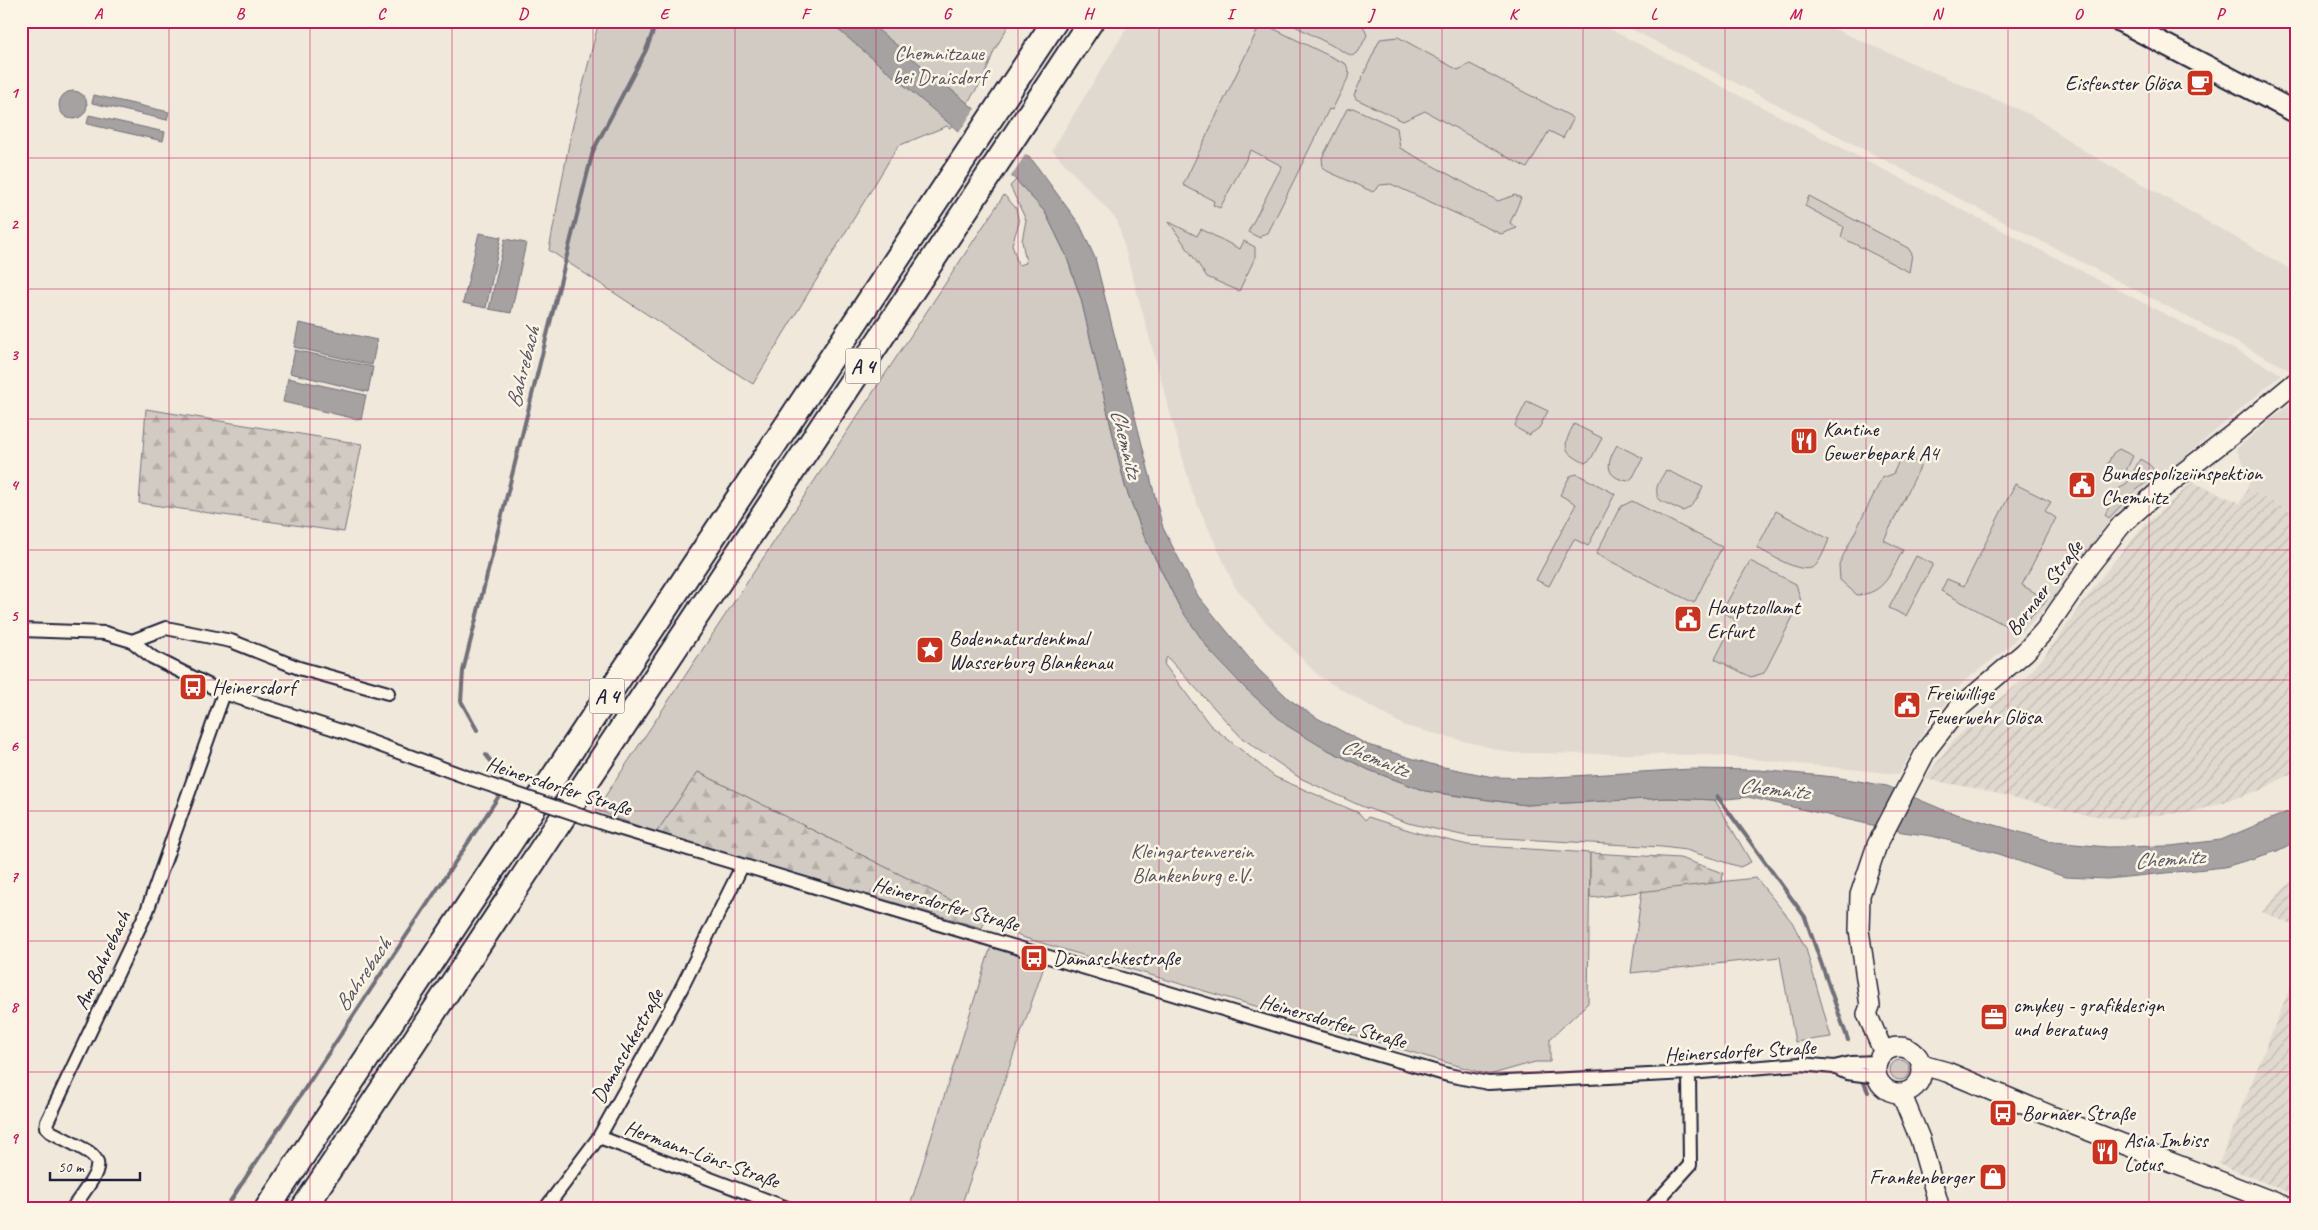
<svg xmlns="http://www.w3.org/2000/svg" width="2318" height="1230" font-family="Caveat,sans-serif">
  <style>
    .built { fill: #e0d9cf }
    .industrial { fill: url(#industrial-furrows) }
    .green { fill: #d1cbc3; stroke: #7a767f }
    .forest { fill: url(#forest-firs); stroke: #7a767f }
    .water { fill: #a6a2a2; stroke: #716f79 }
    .pier { fill: #efe8db }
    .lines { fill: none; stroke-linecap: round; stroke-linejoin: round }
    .stream { stroke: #716f79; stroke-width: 4 }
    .street-casing { stroke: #22223b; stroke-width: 16 }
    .secondary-casing { stroke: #22223b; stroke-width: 22 }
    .primary-casing { stroke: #22223b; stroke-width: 24 }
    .highway-casing { stroke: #22223b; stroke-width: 28 }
    .street { stroke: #fcf5e5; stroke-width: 12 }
    .secondary { stroke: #fcf5e5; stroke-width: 19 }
    .primary { stroke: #fcf5e5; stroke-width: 20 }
    .highway { stroke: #fcf5e5; stroke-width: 24 }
    .street-bridge-casing { stroke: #22223b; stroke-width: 16; stroke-linecap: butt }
    .street-bridge { stroke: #fcf5e5; stroke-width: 12 }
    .grid { fill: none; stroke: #c2185b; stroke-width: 1; stroke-opacity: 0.55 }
    .labels { text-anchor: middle; stroke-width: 5; stroke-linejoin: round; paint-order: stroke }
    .shield { fill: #fcf5e5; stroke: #63616e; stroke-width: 1 }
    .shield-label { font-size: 20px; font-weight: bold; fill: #22223b }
    .park-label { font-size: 21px; fill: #575564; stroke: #fcf5e5 }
    .poi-label { font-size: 21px; fill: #22223b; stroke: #fcf5e5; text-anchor: start }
    .street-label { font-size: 21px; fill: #22223b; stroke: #fcf5e5 }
    .water-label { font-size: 22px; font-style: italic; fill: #575564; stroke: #fcf5e5 }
    .neatline { fill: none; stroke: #c2185b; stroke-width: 2 }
    .grid-label { font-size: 16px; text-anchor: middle; font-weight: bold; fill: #c2185b }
  </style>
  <defs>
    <pattern id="industrial-furrows" width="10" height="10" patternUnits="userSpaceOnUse" patternTransform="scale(1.25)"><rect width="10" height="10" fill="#e0d9cf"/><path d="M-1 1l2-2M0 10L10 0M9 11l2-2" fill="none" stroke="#c0bab3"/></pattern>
    <pattern id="forest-firs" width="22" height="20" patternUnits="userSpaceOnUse" patternTransform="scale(1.25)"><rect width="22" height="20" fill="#d1cbc3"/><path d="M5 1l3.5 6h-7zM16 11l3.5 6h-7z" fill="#b3aea8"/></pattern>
  </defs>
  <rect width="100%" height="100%" fill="#efe8db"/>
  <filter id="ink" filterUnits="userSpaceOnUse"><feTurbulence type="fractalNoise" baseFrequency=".02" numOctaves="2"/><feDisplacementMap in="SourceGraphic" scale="10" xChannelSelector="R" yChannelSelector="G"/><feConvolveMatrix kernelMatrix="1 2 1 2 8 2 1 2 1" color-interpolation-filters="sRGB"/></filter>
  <g filter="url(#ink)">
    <path class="built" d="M1131,21H1594L2282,374L2110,520L2049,604L2005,650L1964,681L1925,729L1899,774L1711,755L1511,753L1405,726L1320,677L1260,616L1235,587L1192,492L1117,220L1052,150Z
      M1616,21H1825V25L2031,115L2088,153L2297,273V364L2290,370Z
      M2297,398V514L2247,489L2250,480L2249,474L2236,449Z"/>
    <path class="industrial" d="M2193,482L2240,503L2247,489L2297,514V770L2261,790L2196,811L2122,819L2081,814L1983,790L1925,779L1953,741L1992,704L2025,678L2044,657L2104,574L2143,527Z
      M2297,875V927L2262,912Z
      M2297,970V1196L2219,1164Z"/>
    <path class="green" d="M599,21H1011L994,51L983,80L950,128L947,126L898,146L753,384L549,250L571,133Z
      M1295,21H1361L1367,35L1359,51L1352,56L1293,25Z
      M1268,26L1346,64L1350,74L1332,110L1329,109L1268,233L1261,235L1260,238L1248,232L1282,166L1251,150L1220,208L1213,205L1214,201L1183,185L1259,27Z
      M1398,37L1458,70L1470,64L1570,116L1573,120L1563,138L1549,131L1527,168L1425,111L1403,121L1356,99L1354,95L1380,39Z
      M1353,108L1397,128L1400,148L1498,201L1515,195L1521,198L1510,223L1517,228L1501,234L1391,184L1380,185L1373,192L1327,171L1323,167L1322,158L1347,109Z
      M1016,180L1045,212L1066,255L1081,299L1125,486L1144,536L1180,608L1322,747L1369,770L1425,791L1458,796L1526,805L1668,798L1715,800L1751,862L1740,867L1686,850L1662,847L1466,836L1408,823L1361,806L1300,778L1242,738L1167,657L1164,664L1210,725L1275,777L1359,813L1365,820L1368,817L1418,833L1468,845L1590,853L1588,1003L1550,1039V1062H1535L1489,1075L1025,938L698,772L656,833L596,810L1004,195L1016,208L1019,223L1012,244L1018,265L1026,263L1022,241L1026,220L1010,186Z
      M1809,196L1908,248L1912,254L1909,272L1841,237L1844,227L1805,206Z
      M1169,222L1197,236L1201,229L1240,249L1244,241L1255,247V258L1239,291L1207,277Z
      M1527,401L1548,411L1539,428L1529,435L1518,429L1515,425Z
      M1574,424L1602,438L1591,459L1585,463C1561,451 1563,446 1574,424Z
      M1617,445L1643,458L1633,477L1628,481C1603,477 1607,462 1617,445Z
      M2119,449L2133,456L2124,475L2106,467L2113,453Z
      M1902,454L1921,465L1884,540L1903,550C1891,572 1885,594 1857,595L1840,580L1839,564L1882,478L1893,474Z
      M2140,459C2148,464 2155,466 2154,476L2133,493L2109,518L2105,515L2116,491L2128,482Z
      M1666,470L1703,487C1698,497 1694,507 1683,511L1659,500C1653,487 1660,481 1666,470Z
      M1577,474L1615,494L1588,546L1574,539L1549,586L1536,580L1576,504L1560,495L1570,476Z
      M2015,484L2051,502L2045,511L2056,518L2022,585L2047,600L2016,631L1941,591L1947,579L1964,586Z
      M1632,501L1722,547L1694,603L1596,554L1620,507Z
      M1776,511L1829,539C1826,547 1822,557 1817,564C1806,579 1770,554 1757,548Z
      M1916,556L1933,564L1906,616L1889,608Z
      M1750,561L1796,584L1801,601L1764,673L1751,677L1715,659L1735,620L1722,611Z
      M1756,878L1792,922L1806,949L1831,1037L1795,1042L1780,957L1631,973L1642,890Z
      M991,946L1046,961L960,1209H909Z
      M1890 1070a10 10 0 1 1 20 0a10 10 0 1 1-20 0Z"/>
    <path class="forest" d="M146,409L362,444L344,532L139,503Z
      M698,772L986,918L982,928L656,833Z
      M1590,853L1680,858L1723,873L1722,882L1590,898Z"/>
    <path class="water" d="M828,21H867L970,105L1033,161L1080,225L1095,258L1163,528L1198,596L1258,669L1290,700L1319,719L1368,745L1434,765L1493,777L1539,778L1691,769L1759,770L1835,777L1887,786L1946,811L2054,842L2107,847L2170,846L2221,840L2297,808V841L2277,851L2225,867L2107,879L2065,877L1995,853L1932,836L1903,832L1748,797L1715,800L1668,798L1526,805L1425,791L1369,770L1322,747L1286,725L1245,688L1210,651L1180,608L1144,536L1125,486L1081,299L1066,255L1045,212L1016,180Z
      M59 105a14 14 0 1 1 28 0a14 14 0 1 1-28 0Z
      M94,95L169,112L167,120L92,103Z
      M89,115L165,132L163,141L87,124Z
      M479,233L501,237L486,308L463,303Z
      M505,239L526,243L511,313L489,309Z
      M299,323L377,340L372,365L294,347Z
      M295,350L373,367L368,392L290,373Z
      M288,378L366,395L361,420L283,402Z"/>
    <path class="pier" d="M976,107L1027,152L1010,178L958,134Z"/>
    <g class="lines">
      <path class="stream" d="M477,730L461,701L463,671L593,151L646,50L657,21
        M1717,796L1805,917L1848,1040
        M1864,1083L1868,1092
        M225,1209L499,796L502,775L486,755"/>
      <defs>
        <path id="street" d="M21,630L105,633L132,641L152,657L224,693L344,732L469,778
          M132,641L166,628L231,641L299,668L388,693
          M608,825L1296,1031L1448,1075L1488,1083L1689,1073L1800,1064L1834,1067L1847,1073L1878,1077
          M1834,1067L1851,1063L1878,1062
          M599,1137L790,1209
          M72,1209C110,1156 107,1161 51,1132L46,1127L47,1122L147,911L224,693
          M545,1209L599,1137L677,997L742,866
          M1650,1209L1690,1165L1689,1073"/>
        <path id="secondary" d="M1876 1070a23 23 0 1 1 46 0a23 23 0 1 1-46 0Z
          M1884,1053L1867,1014L1870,1006L1859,930L1860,895L1877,845L1927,749L1959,708L2025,652L2045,630L2089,566L2123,523L2157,493L2233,434L2297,381
          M1922,1065L1947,1072L2071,1124L2292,1209
          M1901,1093L1920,1139L1940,1209"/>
        <path id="primary" d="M2120,21L2297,113"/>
        <path id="highway" d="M267,1209L1055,21
          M303,1209L1091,21"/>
      </defs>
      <use href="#street" class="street-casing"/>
      <use href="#secondary" class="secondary-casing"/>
      <use href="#primary" class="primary-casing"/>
      <use href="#highway" class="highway-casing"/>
      <use href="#street" class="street"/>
      <use href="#secondary" class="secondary"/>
      <use href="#primary" class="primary"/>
      <use href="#highway" class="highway"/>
      <defs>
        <path id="street-bridge" d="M469,778L608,825"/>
      </defs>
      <use href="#street-bridge" class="street-bridge-casing"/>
      <use href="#street-bridge" class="street-bridge"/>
    </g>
  </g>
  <path class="grid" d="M169,21V1209M310,21V1209M452,21V1209M593,21V1209M735,21V1209M876,21V1209M1018,21V1209M1159,21V1209M1300,21V1209M1442,21V1209M1583,21V1209M1725,21V1209M1866,21V1209M2008,21V1209M2149,21V1209M21,158H2297M21,289H2297M21,419H2297M21,550H2297M21,680H2297M21,811H2297M21,941H2297M21,1072H2297"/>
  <defs>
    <symbol id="cafe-square" viewBox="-11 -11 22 22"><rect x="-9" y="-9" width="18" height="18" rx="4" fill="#c8321e" stroke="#fcf5e5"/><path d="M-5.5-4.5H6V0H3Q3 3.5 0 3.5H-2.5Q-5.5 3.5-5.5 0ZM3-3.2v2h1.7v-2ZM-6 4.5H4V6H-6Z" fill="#fff"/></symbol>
    <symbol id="restaurant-square" viewBox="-11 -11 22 22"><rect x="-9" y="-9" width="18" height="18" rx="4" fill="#c8321e" stroke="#fcf5e5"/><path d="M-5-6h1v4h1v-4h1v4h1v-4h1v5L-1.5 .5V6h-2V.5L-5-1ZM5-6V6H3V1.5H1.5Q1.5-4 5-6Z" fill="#fff"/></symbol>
    <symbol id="civic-square" viewBox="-11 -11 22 22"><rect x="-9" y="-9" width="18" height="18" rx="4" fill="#c8321e" stroke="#fcf5e5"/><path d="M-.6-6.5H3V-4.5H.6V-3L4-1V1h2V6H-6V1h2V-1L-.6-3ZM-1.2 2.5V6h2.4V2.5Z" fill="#fff"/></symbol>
    <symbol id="sight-square" viewBox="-11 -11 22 22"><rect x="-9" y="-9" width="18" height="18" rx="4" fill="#c8321e" stroke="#fcf5e5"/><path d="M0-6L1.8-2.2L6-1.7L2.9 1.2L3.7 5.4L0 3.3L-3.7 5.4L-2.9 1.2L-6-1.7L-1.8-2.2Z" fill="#fff"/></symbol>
    <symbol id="bus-square" viewBox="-11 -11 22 22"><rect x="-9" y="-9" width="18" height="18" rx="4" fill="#c8321e" stroke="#fcf5e5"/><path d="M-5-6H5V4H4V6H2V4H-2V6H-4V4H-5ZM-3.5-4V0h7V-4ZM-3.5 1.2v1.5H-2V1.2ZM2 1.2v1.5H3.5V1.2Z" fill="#fff"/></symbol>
    <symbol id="office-square" viewBox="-11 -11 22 22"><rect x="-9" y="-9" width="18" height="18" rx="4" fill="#c8321e" stroke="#fcf5e5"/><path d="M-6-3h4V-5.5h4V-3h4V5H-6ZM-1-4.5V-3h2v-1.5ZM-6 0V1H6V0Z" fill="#fff"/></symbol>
    <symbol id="shop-square" viewBox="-11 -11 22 22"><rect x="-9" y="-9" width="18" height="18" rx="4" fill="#c8321e" stroke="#fcf5e5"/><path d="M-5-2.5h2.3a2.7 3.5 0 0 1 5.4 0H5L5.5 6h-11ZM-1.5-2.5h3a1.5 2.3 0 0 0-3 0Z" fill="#fff"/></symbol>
  </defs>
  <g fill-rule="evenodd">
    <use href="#cafe-square" x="2184" y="67" width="32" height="32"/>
    <use href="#restaurant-square" x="1788" y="425" width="32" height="32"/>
    <use href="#civic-square" x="2066" y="469" width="32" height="32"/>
    <use href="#civic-square" x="1672" y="603" width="32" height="32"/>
    <use href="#sight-square" x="914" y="634" width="32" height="32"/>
    <use href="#bus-square" x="177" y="671" width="32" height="32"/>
    <use href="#civic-square" x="1891" y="689" width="32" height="32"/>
    <use href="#bus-square" x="1018" y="942" width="32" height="32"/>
    <use href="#office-square" x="1978" y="1001" width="32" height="32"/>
    <use href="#bus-square" x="1987" y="1097" width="32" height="32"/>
    <use href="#restaurant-square" x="2089" y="1136" width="32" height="32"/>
    <use href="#shop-square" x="1977" y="1161" width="32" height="32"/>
  </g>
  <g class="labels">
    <g class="shield">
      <rect x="845.5" y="348.5" width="35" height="35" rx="4"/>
      <rect x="589.5" y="678.5" width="35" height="35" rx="4"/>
    </g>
    <g class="shield-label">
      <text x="863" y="373">A 4</text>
      <text x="607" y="703">A 4</text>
    </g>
    <g class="park-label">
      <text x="939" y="60">Chemnitzaue<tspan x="939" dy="24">bei Draisdorf</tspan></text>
      <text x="1192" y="858">Kleingartenverein<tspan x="1192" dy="24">Blankenburg e.V.</tspan></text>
    </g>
    <g class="poi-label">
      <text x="2181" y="90" text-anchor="end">Eisfenster Glösa</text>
      <text x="1823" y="436">Kantine<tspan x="1823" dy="24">Gewerbepark A4</tspan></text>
      <text x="2101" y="480">Bundespolizeiinspektion<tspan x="2101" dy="24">Chemnitz</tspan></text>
      <text x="1707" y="614">Hauptzollamt<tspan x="1707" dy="24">Erfurt</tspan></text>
      <text x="949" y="645">Bodennaturdenkmal<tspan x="949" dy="24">Wasserburg Blankenau</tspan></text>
      <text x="212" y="694">Heinersdorf</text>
      <text x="1926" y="700">Freiwillige<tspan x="1926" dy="24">Feuerwehr Glösa</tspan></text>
      <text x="1053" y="965">Damaschkestraße</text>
      <text x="2013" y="1012">cmykey - grafikdesign<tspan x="2013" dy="24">und beratung</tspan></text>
      <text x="2022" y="1120">Bornaer Straße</text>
      <text x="2124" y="1147">Asia Imbiss<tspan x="2124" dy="24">Lotus</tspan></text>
      <text x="1974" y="1184" text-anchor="end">Frankenberger</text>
    </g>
    <g class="street-label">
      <text transform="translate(2044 588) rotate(-53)" y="7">Bornaer Straße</text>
      <text transform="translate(559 786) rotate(18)" y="7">Heinersdorfer Straße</text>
      <text transform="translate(946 904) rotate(16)" y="7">Heinersdorfer Straße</text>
      <text transform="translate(102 960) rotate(-65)" y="7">Am Bahrebach</text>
      <text transform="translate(1333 1021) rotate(16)" y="7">Heinersdorfer Straße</text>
      <text transform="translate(627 1046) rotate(-61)" y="7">Damaschkestraße</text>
      <text transform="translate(1740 1051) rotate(-3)" y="7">Heinersdorfer Straße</text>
      <text transform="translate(702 1154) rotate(20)" y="7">Hermann-Löns-Straße</text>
    </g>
    <g class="water-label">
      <text transform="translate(522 367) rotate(-76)" y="8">Bahrebach</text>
      <text transform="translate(1127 443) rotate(76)" y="8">Chemnitz</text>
      <text transform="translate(1375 757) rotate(22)" y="8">Chemnitz</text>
      <text transform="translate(1774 788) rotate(6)" y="8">Chemnitz</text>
      <text transform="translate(2169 858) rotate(-4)" y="8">Chemnitz</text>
      <text transform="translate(362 974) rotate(-56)" y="8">Bahrebach</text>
    </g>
  </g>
  <rect width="2318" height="1230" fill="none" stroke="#fcf5e5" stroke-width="55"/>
  <path d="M50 1172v8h90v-8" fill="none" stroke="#22223b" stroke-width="2.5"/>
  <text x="58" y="1172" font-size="15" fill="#22223b" stroke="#fcf5e5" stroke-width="4" paint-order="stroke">50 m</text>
  <rect x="28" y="28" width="2262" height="1174" class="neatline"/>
  <g class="grid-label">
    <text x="98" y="19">A</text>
    <text x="240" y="19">B</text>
    <text x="381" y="19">C</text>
    <text x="523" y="19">D</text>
    <text x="664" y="19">E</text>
    <text x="805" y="19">F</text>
    <text x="947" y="19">G</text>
    <text x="1088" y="19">H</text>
    <text x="1230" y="19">I</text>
    <text x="1371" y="19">J</text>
    <text x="1513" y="19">K</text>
    <text x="1654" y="19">L</text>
    <text x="1795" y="19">M</text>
    <text x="1937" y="19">N</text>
    <text x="2078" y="19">O</text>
    <text x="2220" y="19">P</text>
    <text x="14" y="98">1</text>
    <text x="14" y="229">2</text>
    <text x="14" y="360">3</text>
    <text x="14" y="490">4</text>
    <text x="14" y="621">5</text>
    <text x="14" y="751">6</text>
    <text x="14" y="882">7</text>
    <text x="14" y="1012">8</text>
    <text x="14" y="1143">9</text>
  </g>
</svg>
